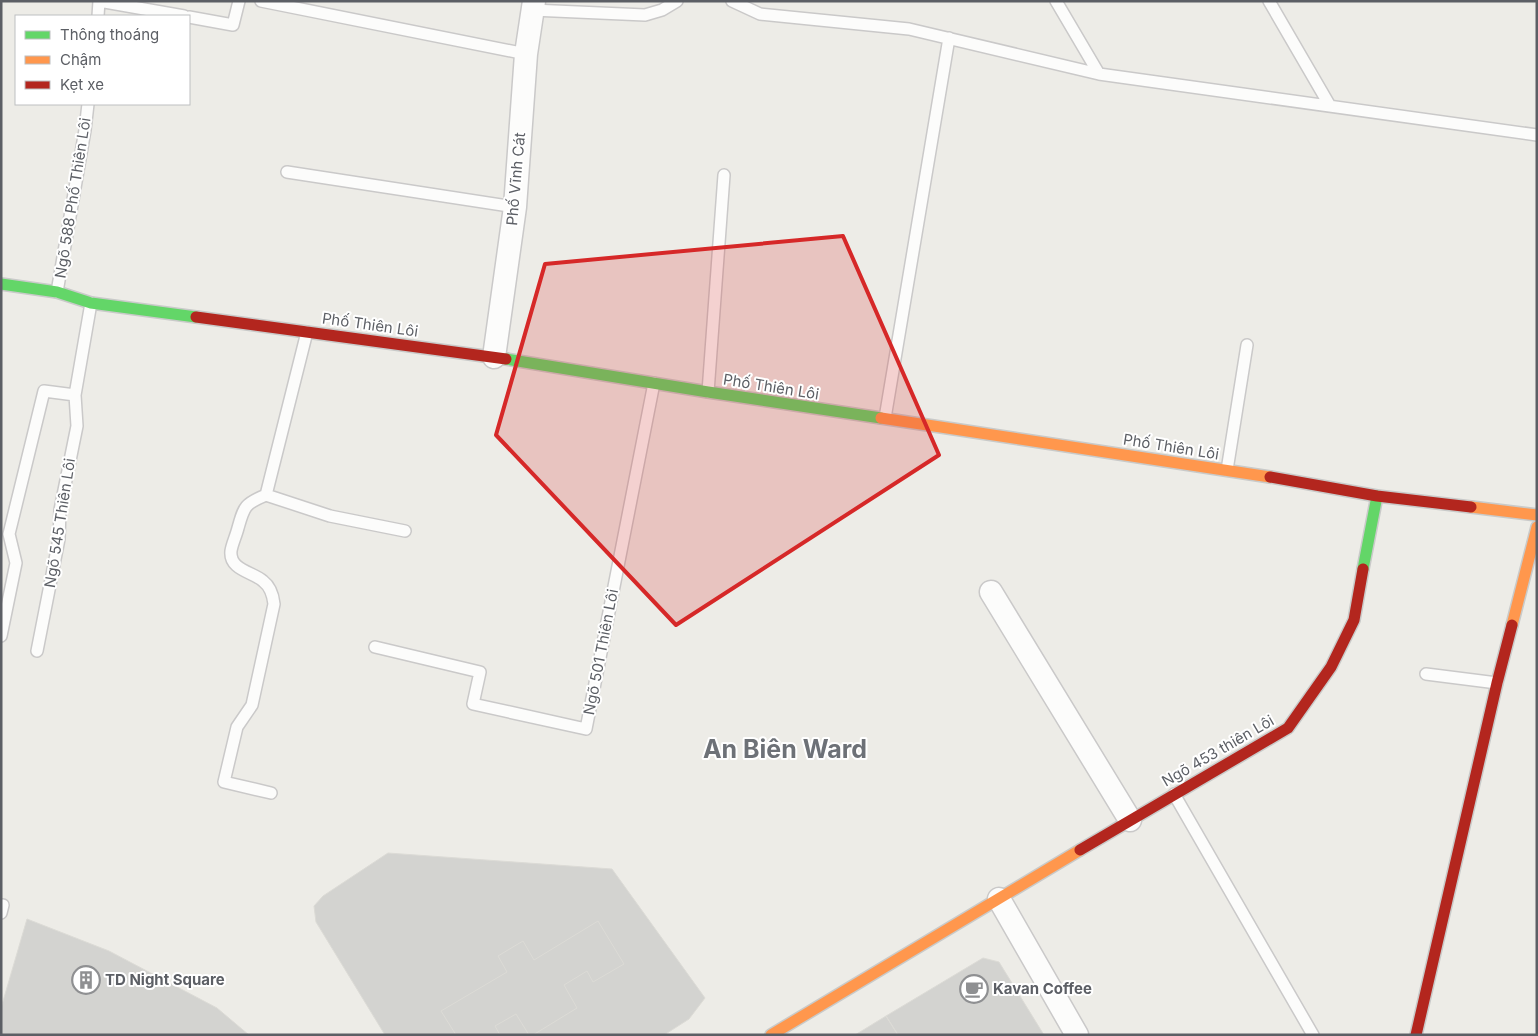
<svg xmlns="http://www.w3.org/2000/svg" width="1538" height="1036" font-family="Inter,sans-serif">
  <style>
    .building { fill: #d3d3d0; stroke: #dcdbd6 }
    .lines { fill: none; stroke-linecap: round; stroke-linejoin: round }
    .lane-casing { stroke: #cac9c9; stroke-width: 14 }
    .street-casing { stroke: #cac9c9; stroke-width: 25 }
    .fast-casing { stroke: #c9cac9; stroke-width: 14 }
    .slow-casing { stroke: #c9cac9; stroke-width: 14 }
    .jam-casing { stroke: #c9cac9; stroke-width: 14 }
    .lane { stroke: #fcfcfb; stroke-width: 11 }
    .street { stroke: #fcfcfb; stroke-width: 22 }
    .fast { stroke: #63d668; stroke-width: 11 }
    .slow { stroke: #ff974d; stroke-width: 11 }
    .jam { stroke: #b3261e; stroke-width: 11 }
    .marked { fill: #d62828; fill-opacity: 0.2; stroke: #d62828; stroke-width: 4; stroke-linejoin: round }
    .labels { text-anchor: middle; stroke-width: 4; stroke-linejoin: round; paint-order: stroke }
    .street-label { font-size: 15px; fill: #5c5f65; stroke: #fff }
    .poi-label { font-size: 15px; font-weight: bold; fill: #5c5f65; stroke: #fff; text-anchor: start }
    .town-label { font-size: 25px; font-weight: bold; fill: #6d7177; stroke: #fff }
  </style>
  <rect width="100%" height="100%" fill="#edece7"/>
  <path class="building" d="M388,853L612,869L705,998L689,1019L664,1035H385L316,922L314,906L323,896Z
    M27,919L109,951L217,1008L249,1035H1V1008Z
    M598,921L624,964L593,982L587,971L564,985L577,1008L533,1035H529L516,1014L495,1026L500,1035H456L441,1011L507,972L498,956L523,941L534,960Z
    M983,958L999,962L1044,1035H898L886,1016Z
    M886,1016L898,1035H855Z"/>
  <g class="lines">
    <defs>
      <path id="lane" d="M99,1L184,16
        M261,1L526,54
        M732,1L760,14L909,29L1099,74L1537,135
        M1056,1L1099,74
        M1269,1L1330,106
        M532,10L645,15L662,10L677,1
        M98,16L99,1
        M189,17L233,25L239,1
        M287,172L515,207
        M57,292L85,130L88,104
        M708,392L724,175
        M885,418L949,38
        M1227,470L1247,345
        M266,495L330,516L405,531
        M1,636L16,563L9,534L44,391L75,395
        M375,647L480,672L473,704L586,729L654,383
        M37,651L59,539L60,510L77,426L75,395L91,303
        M1426,674L1497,683
        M271,793L224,782L237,727L252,705L274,604C273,595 271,587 263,581C253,572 229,570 231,551C232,544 236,536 238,528C244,507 244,504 266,495L307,332
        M1174,794L1313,1035
        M1,905H3L1,913"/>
      <path id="street" d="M494,357L515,207L526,54L534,1
        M991,592L1130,820
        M999,899L1077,1035"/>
      <path id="fast" d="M1,284L57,292L91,303L196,317
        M506,359L708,392L881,418
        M1363,569L1377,496"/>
      <path id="slow" d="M881,418L1270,477
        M1471,507L1537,515
        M1512,625L1537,527
        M771,1035L1080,850"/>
      <path id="jam" d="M196,317L506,359
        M1270,477L1377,496L1471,507
        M1080,850L1288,728L1331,667L1354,620L1363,569
        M1416,1035L1497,683L1512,625"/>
    </defs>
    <use href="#lane" class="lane-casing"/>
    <use href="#street" class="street-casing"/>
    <use href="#fast" class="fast-casing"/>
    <use href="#slow" class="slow-casing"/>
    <use href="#jam" class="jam-casing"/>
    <use href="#lane" class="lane"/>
    <use href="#street" class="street"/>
    <use href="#fast" class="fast"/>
    <use href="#slow" class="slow"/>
    <use href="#jam" class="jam"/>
  </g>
  <path class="marked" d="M843,236L939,455L676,625L496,435L545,264Z"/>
  <defs>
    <symbol id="building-ring" viewBox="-11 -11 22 22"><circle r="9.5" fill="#fff" stroke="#8f9092" stroke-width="1.5"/><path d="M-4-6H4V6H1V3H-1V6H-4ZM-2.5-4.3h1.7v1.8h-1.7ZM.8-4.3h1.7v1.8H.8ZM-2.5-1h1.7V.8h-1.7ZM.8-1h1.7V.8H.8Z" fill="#8f9092"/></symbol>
    <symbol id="cafe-ring" viewBox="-11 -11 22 22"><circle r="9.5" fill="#fff" stroke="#8f9092" stroke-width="1.5"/><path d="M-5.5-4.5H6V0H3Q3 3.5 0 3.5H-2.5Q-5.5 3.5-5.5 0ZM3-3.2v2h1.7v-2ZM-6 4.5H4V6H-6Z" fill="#8f9092"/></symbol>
  </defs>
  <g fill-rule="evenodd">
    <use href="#building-ring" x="70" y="964" width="32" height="32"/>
    <use href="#cafe-ring" x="958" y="973" width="32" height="32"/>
  </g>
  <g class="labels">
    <g class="street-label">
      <text transform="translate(516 179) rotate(-85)" y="5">Phố Vĩnh Cát</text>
      <text transform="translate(73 198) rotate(-81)" y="5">Ngõ 588 Phố Thiên Lôi</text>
      <text transform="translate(370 325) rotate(8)" y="5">Phố Thiên Lôi</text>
      <text transform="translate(771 387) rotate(9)" y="5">Phố Thiên Lôi</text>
      <text transform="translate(1171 447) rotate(9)" y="5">Phố Thiên Lôi</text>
      <text transform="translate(60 523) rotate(-81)" y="5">Ngõ 545 Thiên Lôi</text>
      <text transform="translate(601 652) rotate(-79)" y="5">Ngõ 501 Thiên Lôi</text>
      <text transform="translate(1218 751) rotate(-30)" y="5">Ngõ 453 thiên Lôi</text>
    </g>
    <g class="poi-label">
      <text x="105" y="985">TD Night Square</text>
      <text x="993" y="994">Kavan Coffee</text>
    </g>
    <g class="town-label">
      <text x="785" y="758">An Biên Ward</text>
    </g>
  </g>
  <rect width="1538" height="1036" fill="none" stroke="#5c5f65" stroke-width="5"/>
  <rect x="15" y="15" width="175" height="90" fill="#ffffff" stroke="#bebfc1"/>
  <rect x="25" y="31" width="25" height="8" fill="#63d668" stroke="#bebfc1"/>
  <text x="60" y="40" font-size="15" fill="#5c5f65">Thông thoáng</text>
  <rect x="25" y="56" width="25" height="8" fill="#ff974d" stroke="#bebfc1"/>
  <text x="60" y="65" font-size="15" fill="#5c5f65">Chậm</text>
  <rect x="25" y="81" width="25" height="8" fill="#b3261e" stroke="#bebfc1"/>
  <text x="60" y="90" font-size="15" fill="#5c5f65">Kẹt xe</text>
</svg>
